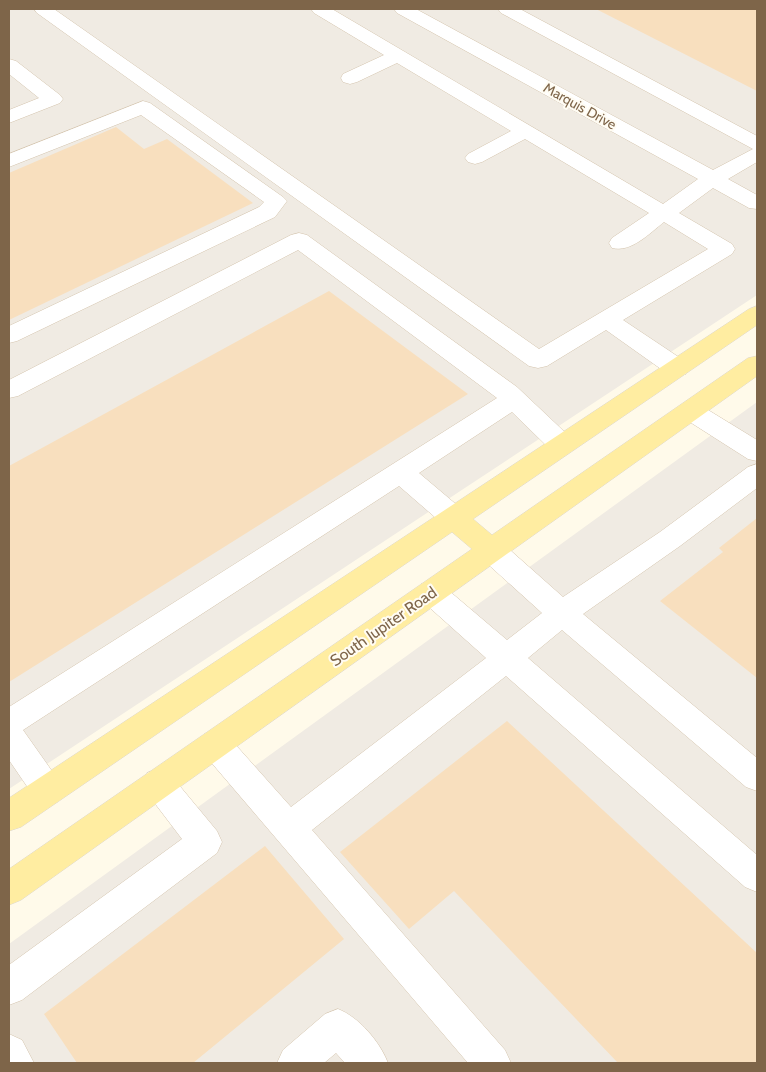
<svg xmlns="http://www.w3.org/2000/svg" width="766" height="1072" font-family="Cabin,sans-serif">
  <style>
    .industrial { fill: #f0ebe3 }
    .building { fill: #f8dfbe }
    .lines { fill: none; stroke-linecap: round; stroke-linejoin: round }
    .minor-casing { stroke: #d4c4ad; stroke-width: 1 }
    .major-casing { stroke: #ddd7d0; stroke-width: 1 }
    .minor { fill: #fff; fill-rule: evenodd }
    .major { fill: #ffeda1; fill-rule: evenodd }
    .labels { text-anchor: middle; stroke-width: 4; stroke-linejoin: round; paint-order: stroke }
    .far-street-label { font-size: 14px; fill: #7e6549; stroke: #fffcf3 }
    .street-label { font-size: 16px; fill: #7e6549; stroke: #fffcf3 }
  </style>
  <rect width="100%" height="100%" fill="#fffaea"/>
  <path class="industrial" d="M9,9H757V295L9,789Z
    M757,402V1063H9V944Z"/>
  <path class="building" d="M596,9H757V91Z
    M116,127L144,149L167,139L253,203L9,320V173Z
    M329,291L468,394L9,682V466Z
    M757,518V678L660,601L723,552L719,548Z
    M507,721L757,953V1063H618L454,891L409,929L340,852Z
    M265,846L344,939L193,1063H77L44,1014Z"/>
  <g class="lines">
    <defs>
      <path id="minor" d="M34,9H54L539,349L708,249L664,222C650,233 631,253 612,248L609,243L612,238L649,213L525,139L482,162L475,164L468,162L465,158L468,154L511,131L397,63L357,82L350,84L343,82L341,78L343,74L384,55L314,13L311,9H332L663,204L698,179L397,13L394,9H416L713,170L753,149L501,13L498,9H520L757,136V162L728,179L757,195V209L749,208L713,188L679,213L732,244L735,249L732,254L623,320L686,362L689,368L686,374L677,376L668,374L606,330L547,366L538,368L529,366L37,13Z
        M9,59L16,61L60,95L63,99L60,103L9,123V110L39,98L9,74Z
        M143,101L150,103L283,197L287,201L275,217L17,341L9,343V326L259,207L264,202L141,115L9,167V154Z
        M299,233L307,235L517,387L571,438L575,445L571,452L562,454L553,452L512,412L419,473L464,511L468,518L464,525L454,528L444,525L399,486L23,730L59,781L64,791L59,801L48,806L37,801L9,760V707L497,398L298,250L18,396L9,398V380L291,235Z
        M691,402L700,405L757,440V461L748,459L682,417L678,411L682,405Z
        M757,464V488L680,546L583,614L757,758V791L746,787L562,630L528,658L757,855V892L745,887L506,676L312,830L505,1050L511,1063H468L204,754L199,744L204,734L215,730L226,734L291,807L486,658L421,600L417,592L421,584L431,581L441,584L507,640L542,613L481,558L477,550L481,542L491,539L501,542L563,597L660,532L748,467Z
        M158,769L169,773L217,831L222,842L217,853L22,1000L9,1005V965L182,839L147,793L142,783L147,773Z
        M338,1009C359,1017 380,1042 388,1063H345L336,1053L324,1063H277L283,1050L325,1014Z
        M9,1034L22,1040L34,1063H9Z"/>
      <path id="major" d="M757,306V325L473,519L492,535L748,358L757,356V376L21,900L9,905V869L472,549L452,532L21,827L9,831V798L749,309Z"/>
    </defs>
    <use href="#minor" class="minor-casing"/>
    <use href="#major" class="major-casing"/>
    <use href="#minor" class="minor"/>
    <use href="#major" class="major"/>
  </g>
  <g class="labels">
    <g class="far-street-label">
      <text transform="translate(580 106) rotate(29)" y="5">Marquis Drive</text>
    </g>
    <g class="street-label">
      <text transform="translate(383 626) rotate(-35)" y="6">South Jupiter Road</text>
    </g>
  </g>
  <rect width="766" height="1072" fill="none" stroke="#7e6549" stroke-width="20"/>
</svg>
